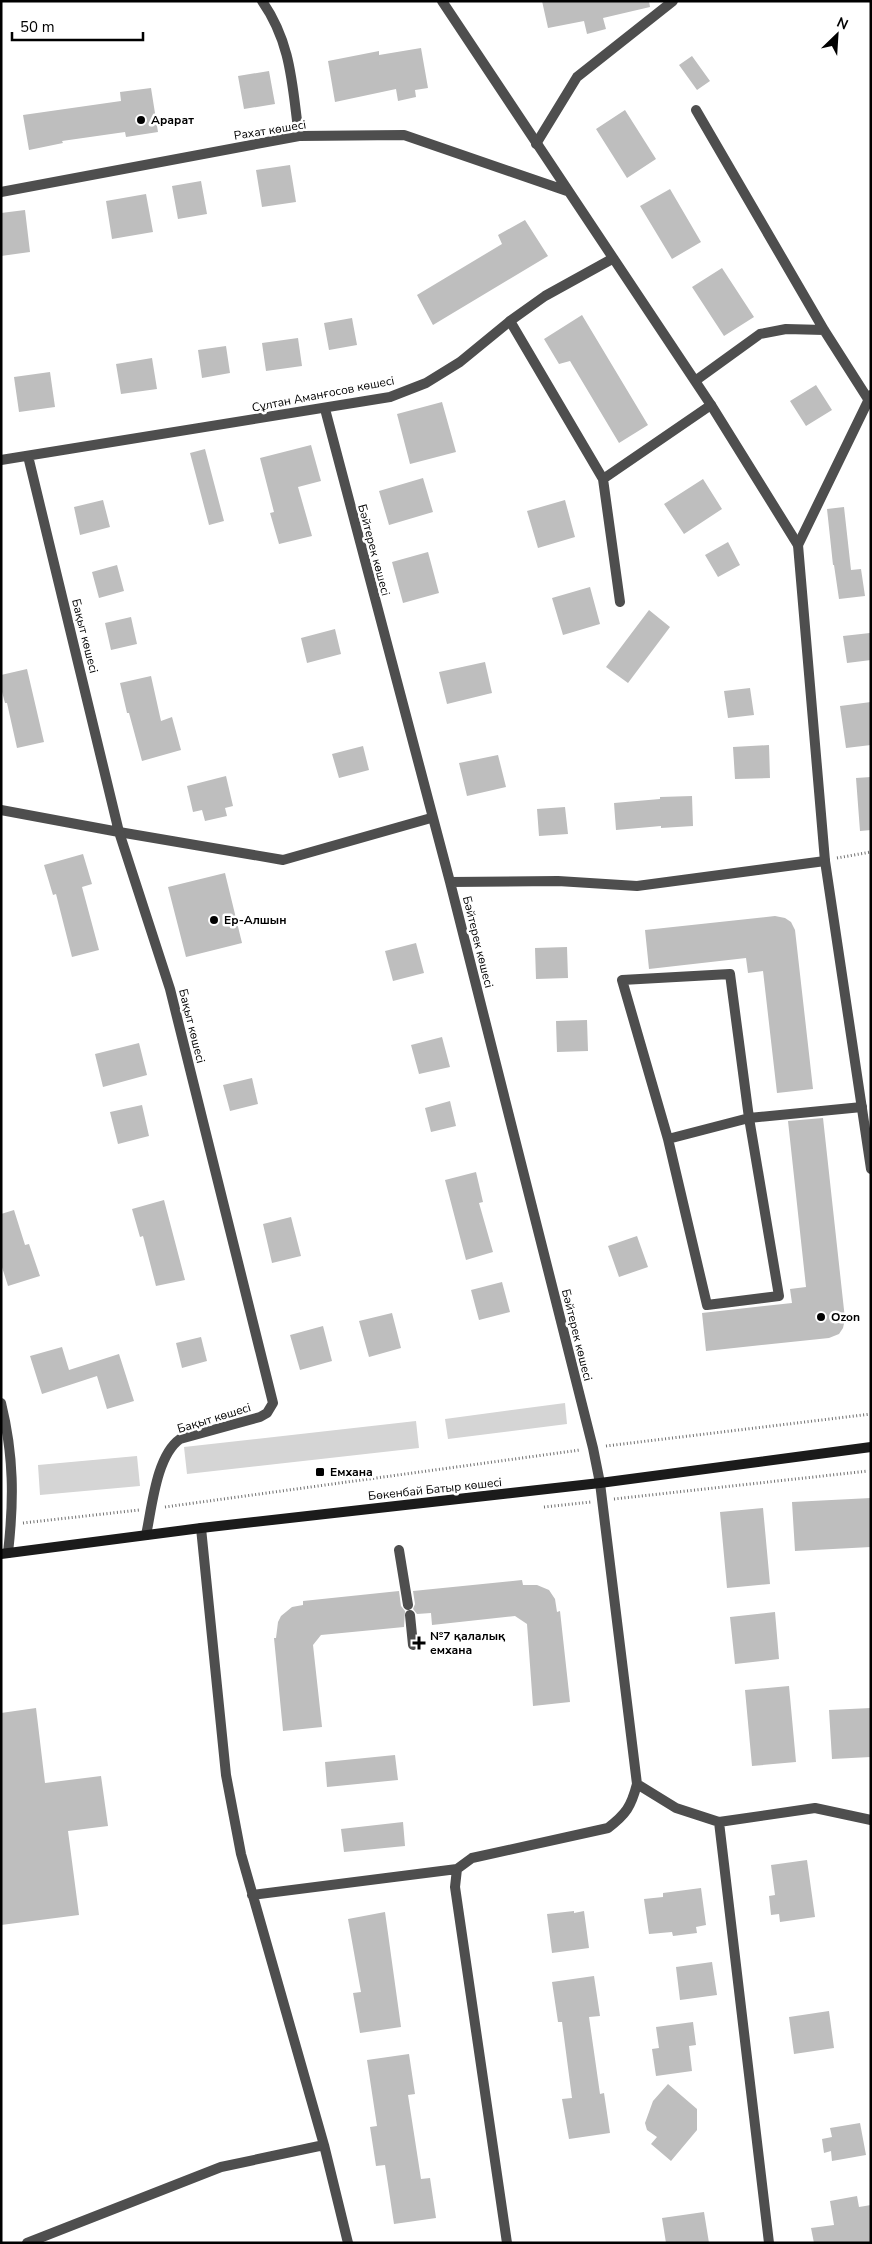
<svg xmlns="http://www.w3.org/2000/svg" width="872" height="2244" font-family="'Nunito Sans',sans-serif">
  <style>
    .green { fill: #d5d5d5 }
    .building { fill: #bebebe }
    .lines { fill: none; stroke-linecap: round; stroke-linejoin: round }
    .path { stroke: #707070; stroke-width: 3; stroke-dasharray: 1 2.5; stroke-linecap: butt }
    .service { stroke: #4e4e4e; stroke-width: 10 }
    .minor { stroke: #4e4e4e; stroke-width: 10 }
    .tertiary { stroke: #4e4e4e; stroke-width: 10 }
    .secondary { stroke: #1b1b1b; stroke-width: 10 }
    .poi-dot { fill: #000; stroke: #fff; stroke-width: 2 }
    .labels { text-anchor: middle; stroke-width: 5; stroke-linejoin: round; paint-order: stroke }
    .poi-label { font-size: 12px; font-weight: bold; fill: #000; stroke: #fff; text-anchor: start }
    .street-label { font-size: 12px; fill: #000; stroke: #fff }
  </style>
  <rect width="100%" height="100%" fill="#fff"/>
  <path class="green" d="M565,1403L567,1424L448,1439L445,1419Z
    M416,1421L419,1448L187,1474L184,1447Z
    M137,1456L140,1486L40,1495L38,1465Z"/>
  <path class="building" d="M542,1H649L650,7L603,18L606,29L587,34L584,21L548,28Z
    M421,48L428,88L415,90L416,97L398,101L396,89L335,102L328,61L379,51V55Z
    M692,56L710,81L697,90L679,65Z
    M269,71L275,104L244,109L238,76Z
    M151,88L158,132L126,137L125,132L62,141L63,143L29,150L23,115L121,101L120,92Z
    M625,110L656,159L627,178L596,129Z
    M290,165L296,202L262,207L256,170Z
    M201,181L207,214L178,219L172,186Z
    M670,189L701,242L672,259L640,206Z
    M146,194L153,232L112,239L106,201Z
    M25,210L30,252L1,256V213Z
    M525,220L548,256L433,325L417,295L502,244L498,235Z
    M722,268L754,317L724,336L692,287Z
    M582,315L648,425L619,443L570,361L559,364L544,339Z
    M352,318L357,345L329,350L324,323Z
    M298,338L302,366L266,371L262,343Z
    M226,346L230,373L202,378L198,350Z
    M152,358L157,389L121,394L116,364Z
    M50,372L55,407L19,412L14,377Z
    M816,385L832,410L806,426L790,401Z
    M442,402L456,452L410,464L397,414Z
    M311,445L321,481L298,487L312,536L279,544L270,513L274,512L260,458Z
    M205,449L224,521L209,525L190,453Z
    M423,478L433,512L389,525L379,491Z
    M703,479L722,509L684,534L664,504Z
    M103,500L110,527L80,535L74,507Z
    M565,500L575,537L538,548L527,511Z
    M844,507L851,570L861,569L865,596L839,599L834,565H833L827,509Z
    M728,542L740,565L718,577L705,555Z
    M428,552L439,593L403,603L392,562Z
    M117,565L124,591L99,598L92,572Z
    M590,587L600,624L563,635L552,598Z
    M649,610L670,627L628,683L606,667Z
    M131,617L137,644L111,650L105,623Z
    M335,629L341,654L307,663L301,638Z
    M870,633L871,660L847,663L843,636Z
    M485,662L492,693L447,704L439,672Z
    M27,669L44,742L17,748L7,703H5L1,688V675Z
    M151,676L161,721L172,717L181,750L142,761L129,713H127L120,683Z
    M750,688L754,715L728,718L724,691Z
    M871,702V745L846,748L840,706Z
    M769,745L770,778L735,779L733,747Z
    M363,746L369,770L339,778L332,754Z
    M498,755L506,787L467,796L459,763Z
    M226,776L233,806L225,808L227,816L205,821L202,810L193,812L187,786Z
    M871,777V830L860,831L856,778Z
    M692,796L693,826L661,828V826L616,830L614,803L660,799V797Z
    M565,807L568,834L539,836L537,809Z
    M83,854L92,884L82,887L99,950L72,957L56,894L53,895L44,865Z
    M225,873L242,943L186,957L168,887Z
    M775,916L785,918L791,922L795,930L813,1089L777,1093L763,971L748,973L746,958L649,969L645,930Z
    M416,943L424,973L393,981L385,951Z
    M567,947L568,978L536,979L535,948Z
    M587,1020L588,1051L557,1052L556,1021Z
    M442,1037L450,1067L419,1074L411,1045Z
    M139,1043L147,1075L103,1087L95,1054Z
    M252,1078L258,1104L230,1111L223,1085Z
    M450,1101L456,1126L431,1132L425,1108Z
    M142,1105L149,1136L118,1144L110,1112Z
    M823,1118L845,1319L843,1328L839,1334L829,1338L706,1351L702,1313L792,1303L790,1289L806,1287L788,1121Z
    M476,1172L483,1202L479,1203L493,1252L466,1260L445,1180Z
    M164,1200L185,1280L156,1286L143,1236L140,1237L132,1209Z
    M14,1210L25,1245L29,1244L40,1276L8,1286L1,1264V1214Z
    M291,1217L301,1256L272,1263L263,1224Z
    M637,1236L648,1267L619,1277L608,1246Z
    M502,1282L510,1312L479,1320L471,1290Z
    M392,1313L401,1348L369,1357L359,1321Z
    M323,1326L332,1361L300,1370L290,1335Z
    M201,1337L207,1361L182,1368L176,1343Z
    M62,1347L69,1370L119,1354L134,1401L107,1409L97,1376L42,1394L30,1356Z
    M871,1498V1547L795,1551L792,1502Z
    M763,1508L770,1584L727,1588L720,1512Z
    M522,1580L523,1585H537L549,1590L555,1599L557,1612L560,1611L570,1702L533,1706L527,1624L515,1616L432,1625L431,1613L417,1614L413,1609L415,1604L413,1591Z
    M399,1591L401,1606L405,1611L404,1627L321,1635L313,1645L322,1727L283,1731L274,1638H276L278,1622L281,1616L292,1607L303,1605V1601Z
    M775,1612L779,1659L735,1664L730,1617Z
    M789,1686L796,1762L752,1766L745,1690Z
    M36,1708L45,1783L101,1776L108,1826L68,1831L79,1915L1,1925V1713Z
    M871,1708V1757L832,1759L829,1710Z
    M395,1755L398,1780L327,1787L325,1762Z
    M403,1822L405,1846L344,1852L341,1829Z
    M807,1860L815,1917L780,1922L779,1914L771,1915L769,1896L775,1895L771,1865Z
    M701,1888L706,1925L696,1927L697,1933L673,1936L672,1932L649,1934L644,1899L663,1897V1893Z
    M574,1911V1913L584,1911L589,1948L552,1953L547,1914Z
    M385,1912L401,2027L360,2033L353,1993L361,1992L348,1919Z
    M712,1962L717,1995L680,2000L676,1967Z
    M594,1976L600,2016L589,2017L600,2094L604,2093L610,2133L569,2139L562,2099L572,2098L562,2022H558L552,1982Z
    M829,2011L834,2048L794,2054L789,2017Z
    M693,2022L696,2045L689,2046L692,2071L656,2076L652,2049L659,2048L656,2027Z
    M409,2054L415,2094L408,2095L421,2179L430,2178L436,2218L394,2224L385,2165L376,2166L370,2127L377,2126L367,2060Z
    M668,2084L697,2109V2130L671,2161L651,2144L657,2137L647,2130L645,2123L653,2101Z
    M860,2123L866,2155L832,2161L831,2151L824,2153L822,2139L832,2137L830,2128Z
    M857,2196L859,2207L871,2205V2243H814L811,2228L834,2225L830,2201Z
    M704,2212L709,2243H666L662,2218Z"/>
  <g class="lines">
    <path class="path" d="M837,858L871,852
      M606,1446L871,1414
      M614,1499L868,1471
      M165,1507L580,1450
      M544,1507L591,1502
      M23,1523L139,1510"/>
    <path class="service" d="M536,144L577,77L673,1
      M510,321L603,479L620,602
      M603,479L711,405
      M119,832L283,860L431,818
      M668,1139L622,980L730,974L749,1118L779,1296L707,1305L668,1139L749,1118L862,1107
      M600,1483L637,1784L676,1808L719,1822L815,1808L871,1820
      M201,1528L226,1775L241,1854L324,2145L348,2243
      M399,1550L408,1605
      M410,1615L413,1645
      M719,1822L769,2243
      M252,1895L457,1869
      M27,2243L221,2167L324,2145
      M507,2243L455,1887L457,1869L472,1858L608,1828C626,1814 631,1807 637,1784"/>
    <path class="minor" d="M262,1C292,44 292,86 299,136
      M442,1L711,405L798,545
      M696,110L824,330L868,399
      M1,192L299,136L404,135L567,191
      M695,381L760,334L786,329L824,330
      M325,409L450,882L593,1448L600,1483
      M28,456L119,832L170,989L273,1403L267,1413L260,1417L180,1439C156,1456 152,1508 146,1535
      M1,460L390,397L426,383L460,362L510,321L545,296L612,259
      M1,810L119,832
      M450,882L558,881L637,886L825,861
      M1,1403C14,1456 14,1500 8,1553"/>
    <path class="tertiary" d="M871,395L798,545L825,861L871,1169"/>
    <path class="secondary" d="M1,1554L201,1528L600,1483L871,1447"/>
  </g>
  <g class="poi-dot">
    <circle cx="141" cy="120" r="5"/>
    <circle cx="214" cy="920" r="5"/>
    <circle cx="821" cy="1317" r="5"/>
    <rect x="315" y="1467" width="10" height="10" rx="2.5"/>
    <path d="M416.5 1635.5h5v5h5v5h-5v5h-5v-5h-5v-5h5z"/>
  </g>
  <g class="labels">
    <g class="poi-label">
      <text x="151" y="124">Арарат</text>
      <text x="224" y="924">Ер-Алшын</text>
      <text x="831" y="1321">Ozon</text>
      <text x="330" y="1476">Емхана</text>
      <text x="430" y="1640">№7 қалалық<tspan x="430" dy="14">емхана</tspan></text>
    </g>
    <g class="street-label">
      <text transform="translate(270 130) rotate(-9)" y="4">Рахат көшесі</text>
      <text transform="translate(323 394) rotate(-11)" y="4">Сұлтан Аманғосов көшесі</text>
      <text transform="translate(374 550) rotate(75)" y="4">Бәйтерек көшесі</text>
      <text transform="translate(85 636) rotate(76)" y="4">Бақыт көшесі</text>
      <text transform="translate(478 942) rotate(76)" y="4">Бәйтерек көшесі</text>
      <text transform="translate(192 1026) rotate(76)" y="4">Бақыт көшесі</text>
      <text transform="translate(577 1335) rotate(76)" y="4">Бәйтерек көшесі</text>
      <text transform="translate(214 1418) rotate(-17)" y="4">Бақыт көшесі</text>
      <text transform="translate(435 1489) rotate(-6)" y="4">Бөкенбай Батыр көшесі</text>
    </g>
  </g>
  <rect width="872" height="2244" fill="none" stroke="#000000" stroke-width="5"/>
  <g transform="translate(837 35) rotate(25)" stroke="#ffffff" stroke-width="4" paint-order="stroke">
  <path d="M0-4L9 19L0 12L-9 19Z" fill="#000000"/>
  <text y="-8" font-size="14" font-weight="bold" text-anchor="middle" fill="#000000">N</text>
  </g>
  <path d="M12 32v8h131v-8" fill="none" stroke="#000000" stroke-width="2.5"/>
  <text x="20" y="32" font-size="15" fill="#000000" stroke="#ffffff" stroke-width="4" paint-order="stroke">50 m</text>
</svg>
